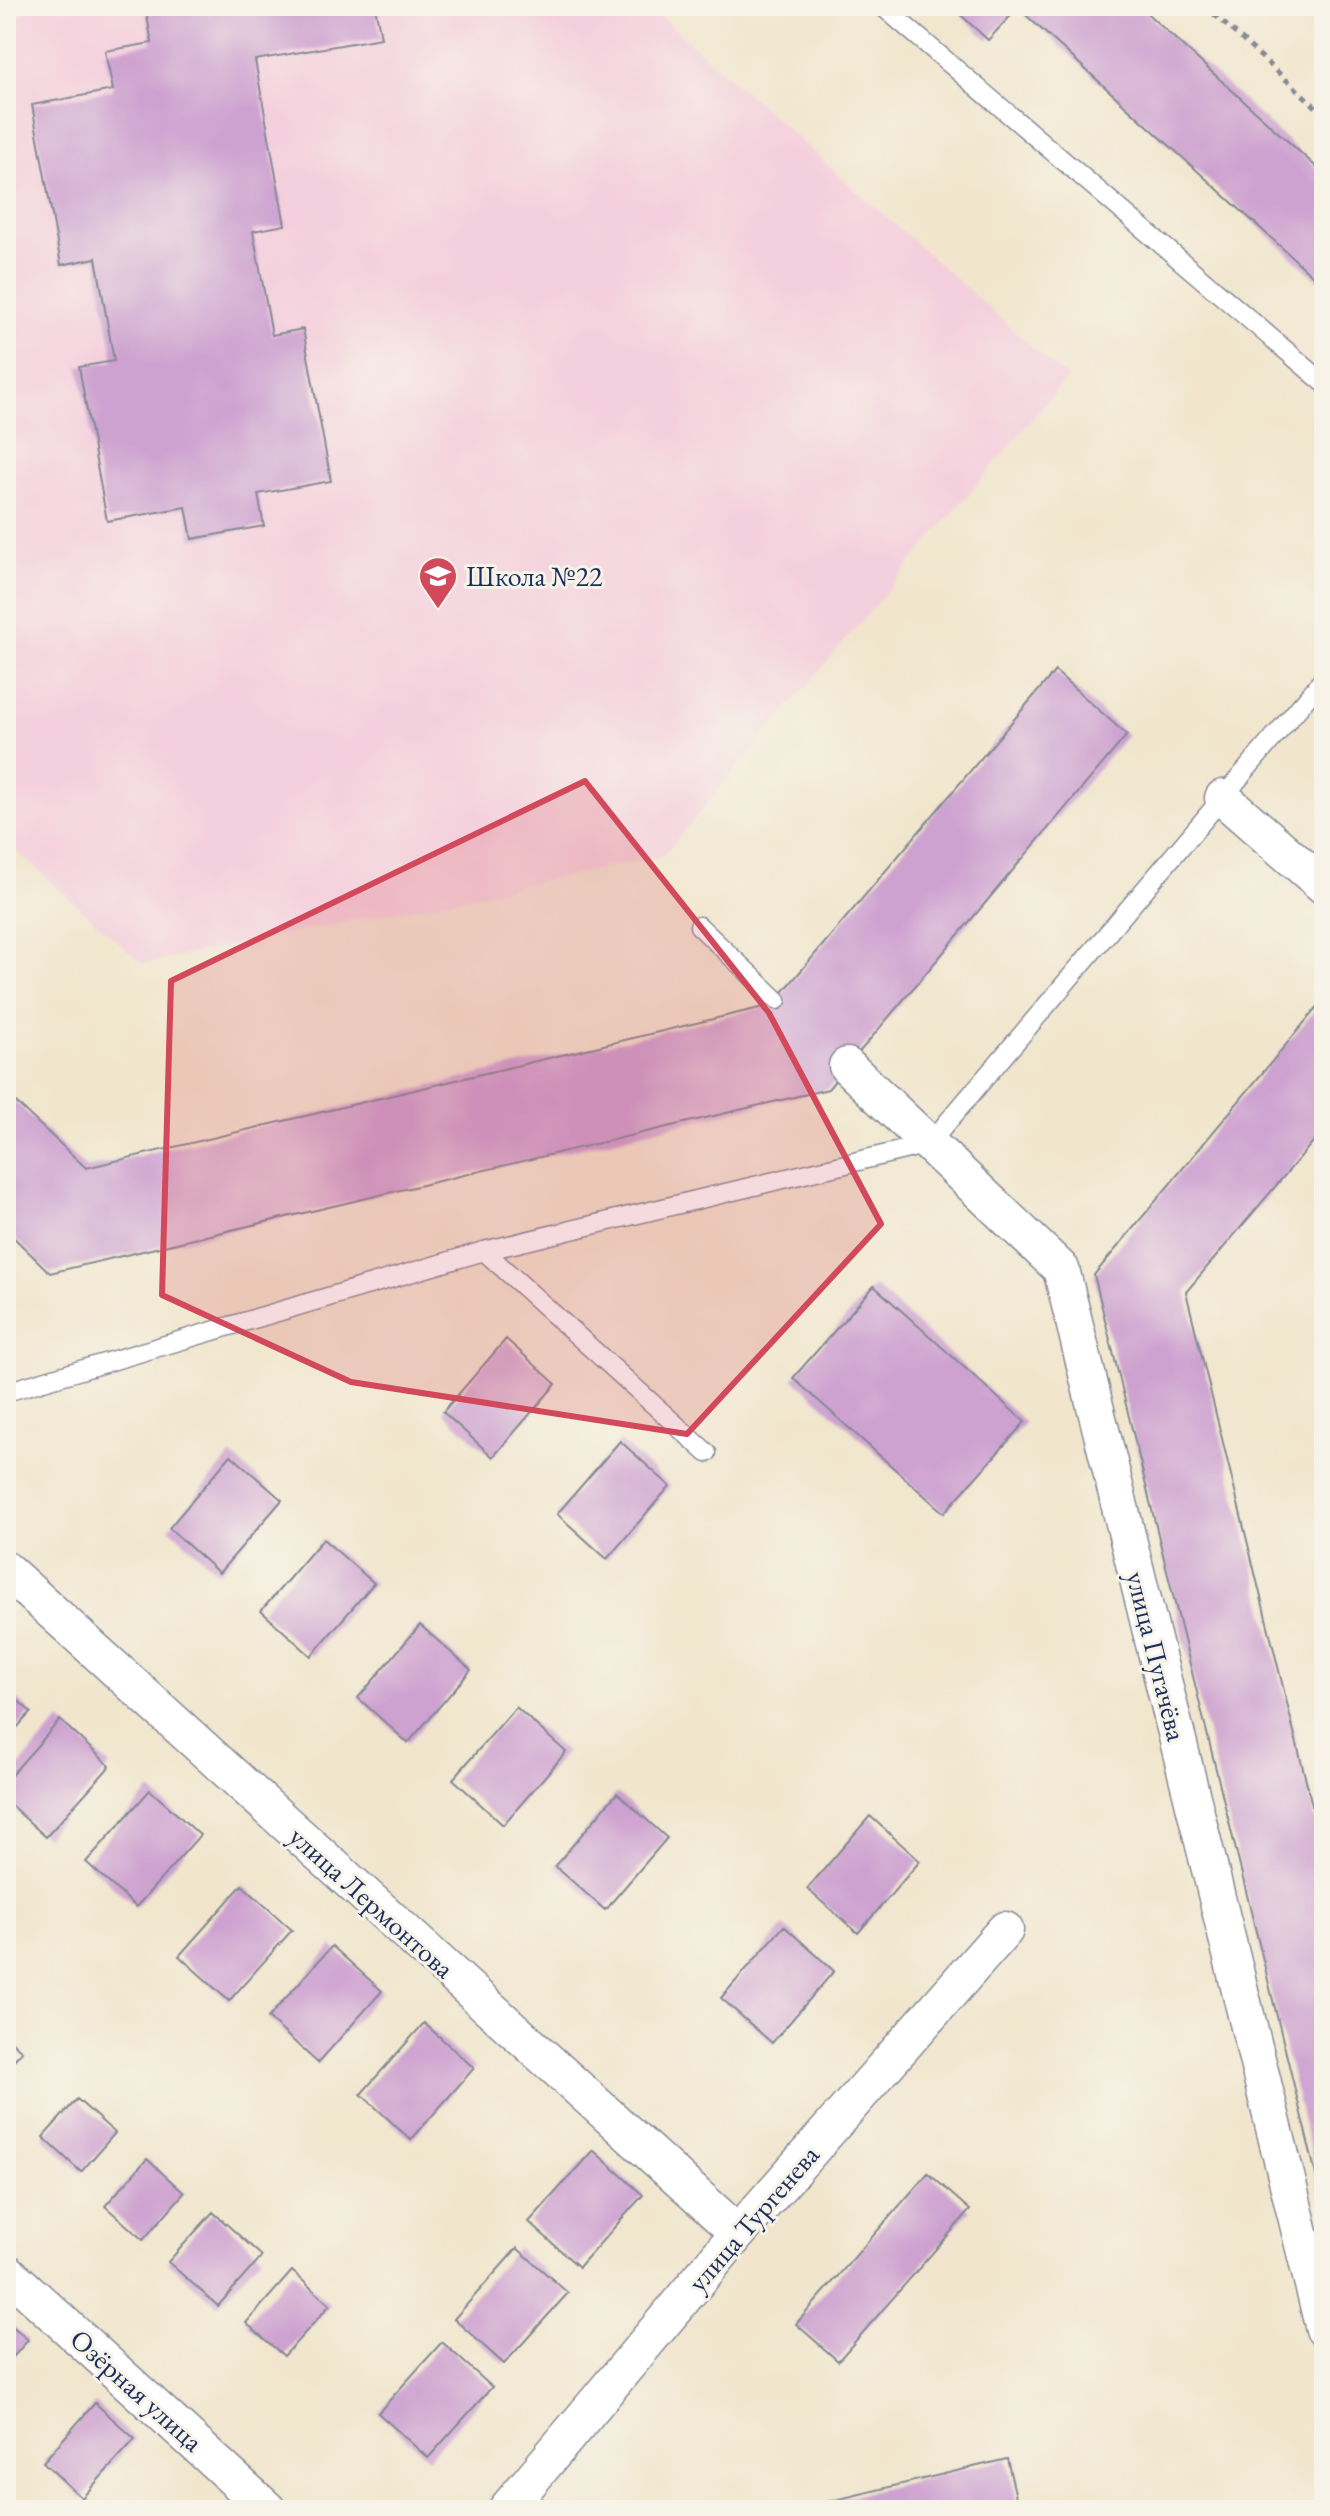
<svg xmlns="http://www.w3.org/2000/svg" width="1330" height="2516" font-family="'EB Garamond',serif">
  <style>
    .built { fill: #f4cfdd }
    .building { fill: #cda1d0 }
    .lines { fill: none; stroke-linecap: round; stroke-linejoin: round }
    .service-casing { stroke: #868a96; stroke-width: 21 }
    .minor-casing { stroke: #868a96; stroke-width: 39 }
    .path { stroke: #868a96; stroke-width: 5; stroke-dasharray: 6 6; stroke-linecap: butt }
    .service { stroke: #fff; stroke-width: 18 }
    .minor { stroke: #fff; stroke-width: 36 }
    .marked { fill: #d1495b; fill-opacity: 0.2; stroke: #d1495b; stroke-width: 6; stroke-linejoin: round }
    .labels { text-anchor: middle; stroke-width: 6; stroke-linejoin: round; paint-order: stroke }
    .poi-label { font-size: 28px; fill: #1b2f5e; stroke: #f7f3e8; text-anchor: start }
    .street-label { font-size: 28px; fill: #1b2f5e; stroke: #f7f3e8 }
  </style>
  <rect width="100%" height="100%" fill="#f7f3e8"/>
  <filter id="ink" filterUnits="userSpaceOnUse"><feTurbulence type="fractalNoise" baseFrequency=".0125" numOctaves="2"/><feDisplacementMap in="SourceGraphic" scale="16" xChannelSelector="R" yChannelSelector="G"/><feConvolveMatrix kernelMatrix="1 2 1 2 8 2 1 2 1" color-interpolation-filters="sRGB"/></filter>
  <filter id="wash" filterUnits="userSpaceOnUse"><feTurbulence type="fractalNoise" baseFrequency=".006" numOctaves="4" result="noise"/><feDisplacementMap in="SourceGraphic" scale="32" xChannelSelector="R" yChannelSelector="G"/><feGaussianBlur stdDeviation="1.8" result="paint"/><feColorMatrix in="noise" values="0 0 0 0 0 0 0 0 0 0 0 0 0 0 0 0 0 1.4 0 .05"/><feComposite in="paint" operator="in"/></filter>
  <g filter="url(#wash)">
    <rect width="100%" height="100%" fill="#f1e6cd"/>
    <path class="built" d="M29,6H649L1067,378L663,856L143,964L6,842V34Z"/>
    <g id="blocks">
      <path class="building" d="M145,6H375L381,38L255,60L285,225L253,231L272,335L303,329L331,481L258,494L264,526L192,539L186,507L107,521L79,367L114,361L96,258L61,265L32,105L113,90L105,51L152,43Z
        M951,6H1139L1324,174V286L1018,8L988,40Z
        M1055,671L1127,735L828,1089L50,1273L6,1230V1093L86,1168L772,1005Z
        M1324,999V1129L1186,1292L1324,1854L1323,2203L1094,1275Z
        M874,1286L1025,1422L944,1513L793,1378Z
        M506,1339L556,1384L493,1457L443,1412Z
        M620,1441L670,1486L607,1559L557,1514Z
        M231,1455L282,1500L219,1573L169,1528Z
        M323,1539L374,1583L311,1656L261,1611Z
        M420,1625L471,1670L408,1743L358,1698Z
        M6,1690L31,1712L6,1740Z
        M516,1707L566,1752L503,1825L453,1779Z
        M60,1720L110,1766L46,1837L6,1801V1781Z
        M150,1790L200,1835L136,1907L86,1862Z
        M617,1793L667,1838L605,1910L555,1866Z
        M870,1816L920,1861L858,1933L807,1889Z
        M242,1885L292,1930L229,2001L179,1956Z
        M784,1926L834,1971L772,2043L721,1998Z
        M332,1946L382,1991L318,2063L268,2018Z
        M424,2023L474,2068L411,2140L361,2094Z
        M6,2037L22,2051L6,2069Z
        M77,2099L115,2133L81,2172L43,2137Z
        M593,2150L643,2195L579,2267L529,2222Z
        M147,2159L184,2193L143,2240L105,2206Z
        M928,2173L970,2210L838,2361L796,2324Z
        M213,2212L262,2256L218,2306L168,2262Z
        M517,2248L568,2293L504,2364L454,2319Z
        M292,2271L330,2305L284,2356L246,2323Z
        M6,2320L28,2340L6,2365Z
        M442,2342L492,2387L428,2458L378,2413Z
        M95,2403L135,2439L82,2498L43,2462Z
        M1007,2459L1019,2510H797V2509Z"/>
    </g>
  </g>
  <g filter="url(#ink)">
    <use href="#blocks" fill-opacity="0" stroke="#868a96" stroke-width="2"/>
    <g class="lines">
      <defs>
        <path id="service" d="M882,6L1324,383
          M699,926L777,1000
          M484,1251L707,1453
          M6,1392L484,1251L929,1144L1324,678"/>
        <path id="minor" d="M1223,798L1324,886
          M847,1066L1061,1269L1324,2329
          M6,1570L738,2233
          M6,2271L268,2510
          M506,2510L738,2233L1005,1930"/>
      </defs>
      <use href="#service" class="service-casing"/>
      <use href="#minor" class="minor-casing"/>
      <path class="path" d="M1205,6L1324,114"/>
      <use href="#service" class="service"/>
      <use href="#minor" class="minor"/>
    </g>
  </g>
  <path class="marked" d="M585,781L769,1013L881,1224L687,1434L351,1382L162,1295L171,981Z"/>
  <defs>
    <symbol id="school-pin" viewBox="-11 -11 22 30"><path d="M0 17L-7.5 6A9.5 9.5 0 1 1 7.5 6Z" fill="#d1495b" stroke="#f7f3e8"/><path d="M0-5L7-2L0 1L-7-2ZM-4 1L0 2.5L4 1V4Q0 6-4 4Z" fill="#fff"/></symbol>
  </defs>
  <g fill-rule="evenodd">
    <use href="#school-pin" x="416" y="554" width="44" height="60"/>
  </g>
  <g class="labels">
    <g class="poi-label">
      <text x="466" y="586">Школа №22</text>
    </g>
    <g class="street-label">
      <text transform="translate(1157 1656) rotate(76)" y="10">улица Пугачёва</text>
      <text transform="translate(372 1902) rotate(42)" y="10">улица Лермонтова</text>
      <text transform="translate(753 2218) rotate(-49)" y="10">улица Тургенева</text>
      <text transform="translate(137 2390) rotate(42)" y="10">Озёрная улица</text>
    </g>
  </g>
  <rect width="1330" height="2516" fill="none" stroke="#f7f3e8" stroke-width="32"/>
</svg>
